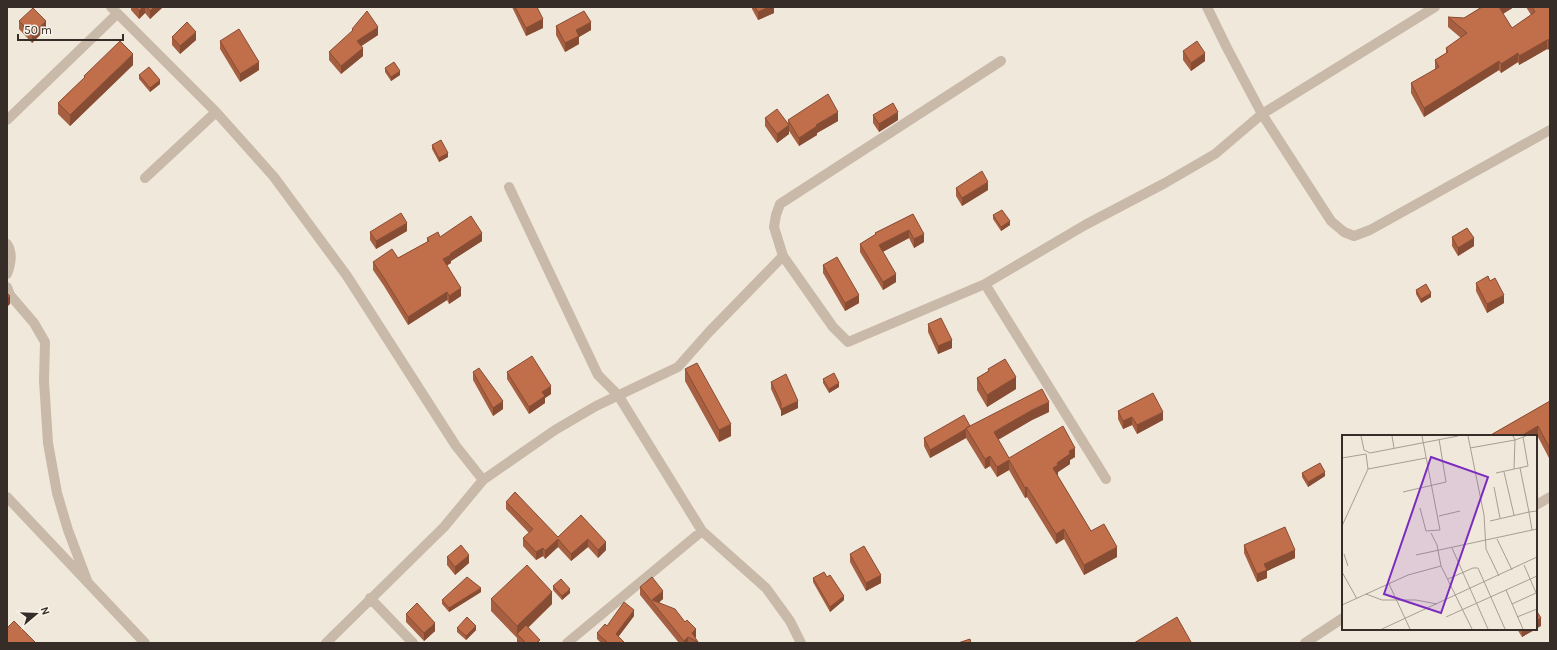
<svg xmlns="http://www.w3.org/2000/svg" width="1557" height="650" font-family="Karla,sans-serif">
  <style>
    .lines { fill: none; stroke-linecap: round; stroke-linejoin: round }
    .minor { stroke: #c9b9a9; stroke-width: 10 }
    .wall { fill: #a65f40 }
    .shaded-wall { fill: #874d34 }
    .building { fill: #c16e4b; stroke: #874d34 }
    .inset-road { fill: none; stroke: #a69d94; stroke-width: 1 }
    .view { fill: #7b2cbf; fill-opacity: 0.15; stroke: #7b2cbf; stroke-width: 2 }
    .inset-edge { fill: none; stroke: #362d28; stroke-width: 2 }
  </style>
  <rect width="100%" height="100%" fill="#f1e8dc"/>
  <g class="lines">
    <path class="minor" d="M111,7L216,112L274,177L347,276L456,446L483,480
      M1207,7L1227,48L1262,114L1331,221L1344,232L1354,236L1370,230L1550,130
      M1001,61L780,204L776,215L774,227L783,256L833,327L848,342L985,284L1085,225L1165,183L1215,154L1262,114L1435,7
      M7,120L117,14
      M145,178L216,112
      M509,187L598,375L618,395L702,531L766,588L790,621L801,643
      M7,244C13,253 11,264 7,274
      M985,284L1106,479
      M7,287L10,295L34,323L45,342L44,381L48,443L57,493L68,530L88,583
      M7,497L145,643
      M1536,505L1550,497
      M370,598L413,643
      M326,643L444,527L483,480L555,430L596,406L678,367L709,332L783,256
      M567,643L702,531
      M1305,643L1343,618"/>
  </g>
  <path class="wall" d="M131,7H163L150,19L145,13L139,19L131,10Z
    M512,7H537L543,28L526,36Z
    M752,7H774V13L758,20L752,9Z
    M1482,7H1514L1503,14L1512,28L1531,15L1526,7H1550L1548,50L1547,49L1519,65L1518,62L1501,73L1499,70L1424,117L1411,93V83L1435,70V60L1446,53V48L1461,38L1448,27V17L1464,18Z
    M19,21L46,29L32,43L19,29Z
    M556,26L591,30L579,37V44L565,52L556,35Z
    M352,29L378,35L361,46L363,56L341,74L329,60V52L352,32Z
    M172,37L196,40L180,54L172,45Z
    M220,41L259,70L240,82L220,49Z
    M1183,51L1205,61L1191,71L1183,60Z
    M133,65L70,126L58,114V103L84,78V76Z
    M385,68L400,75L391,81L385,72Z
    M139,75L160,84L150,92L139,79Z
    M873,115L898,120L879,132L873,123Z
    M765,118L788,123V120L838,121L817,133V135L799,146L789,131V134L777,143L765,126Z
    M432,145L448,157L439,162L432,149Z
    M956,188L988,190L962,206L956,196Z
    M913,214L924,242L914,248L909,238L882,252L896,282L883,290L860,252V244L875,235V233Z
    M993,215L1010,225L1001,231L993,219Z
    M407,231L376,249L370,240V232Z
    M440,237L482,241L451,261V263L447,265L461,296L449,304L447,300L408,325L384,286L373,270V262L398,258L427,242V238Z
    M1452,237L1474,246L1458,256L1452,246Z
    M823,265L859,303L845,311L823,273Z
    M1476,283L1504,303L1487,313L1476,291Z
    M1416,290L1431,297L1421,303L1416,294Z
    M928,324L952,348L938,354L928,332Z
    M685,369L731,436L719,442L685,381Z
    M988,369L1016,389L987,407L977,390V378L988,371Z
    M473,372L503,409L493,416L473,380Z
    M507,372L551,394L545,398V403L529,414L507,379Z
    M823,379L839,387L829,393L823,383Z
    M771,382L798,408L781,416V411L771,389Z
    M1550,401V460L1538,437L1536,438V436H1489Z
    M1118,411L1163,420L1137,434L1132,425L1123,429L1118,419Z
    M1049,412L1032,420L998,440L1009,458L1075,457L1070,460V464L1058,472V475H1057L1091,531L1117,557L1084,575L1064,539L1056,544L1027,497L1025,498L1009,470L997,477L990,466L985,469L966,438L930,458L924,446V438L970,426Z
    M1302,473L1325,476L1308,487L1302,477Z
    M506,502L558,537L581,515L606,550L598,558L588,547L571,561L558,547L545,559L543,556L536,560L523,546V538L529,533L506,509Z
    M1244,545L1295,558L1267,571V578L1257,582L1244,553Z
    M850,554L881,583L866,591L850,562Z
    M447,557L469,563L455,575L447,565Z
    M827,577L844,600L830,612L813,582V578Z
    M553,586L570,593L562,600L553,590Z
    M640,587L663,599L659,602L685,622L696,637L695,638L698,642V643H679L640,595Z
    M481,592L449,612L442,604V600Z
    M491,599L552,604L528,628L540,643H518L517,642V638L491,611Z
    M406,614L435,631L424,641L406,622Z
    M634,616L618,637L625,643H601L597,639V633L607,626Z
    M457,628L476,630L466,640L457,632Z
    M1517,629H1536L1522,637Z"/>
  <path class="shaded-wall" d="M143,7H145V13L139,19V11Z
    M154,7H163L150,19V11Z
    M769,7H774V13L758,20V12Z
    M1499,7H1514L1499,16Z
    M543,19V28L526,36V28Z
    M46,21V29L32,43V34Z
    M591,22V30L579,37V44L565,52V43L576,30Z
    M378,27V35L357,49V41Z
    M196,32V40L180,54V46Z
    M1550,39V48L1548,50V40Z
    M1547,40V49L1519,65V56Z
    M363,48V56L341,74V66Z
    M1205,53V61L1191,71V63Z
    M1518,53V62L1501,73V64Z
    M133,54V65L70,126V115Z
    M1499,61V70L1424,117V108Z
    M259,62V70L240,82V74Z
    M400,71V75L391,81V77Z
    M160,80V84L150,92V88Z
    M838,112V121L817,133V135L799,146V138L816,125Z
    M898,112V120L879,132V124Z
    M789,125V134L777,143V134Z
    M448,153V157L439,162V158Z
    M988,182V190L962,206V198Z
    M1010,221V225L1001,231V227Z
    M407,223V231L376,249V241Z
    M909,230V238L879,254V245Z
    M482,233V241L451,261V263L443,268V259L450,254Z
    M924,234V242L914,248V239Z
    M1474,238V246L1458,256V248Z
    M896,274V282L883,290V282Z
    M461,288V296L449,304V296Z
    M447,292V300L408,325V317Z
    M1431,293V297L1421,303V299Z
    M859,295V303L845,311V303Z
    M1504,295V303L1487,313V304Z
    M10,296V304L7,307V299Z
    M952,340V348L938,354V346Z
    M1016,377V389L987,407V395Z
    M839,383V387L829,393V389Z
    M551,386V394L545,398V403L529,414V407L542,392Z
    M503,401V409L493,416V408Z
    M798,401V408L781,416V409Z
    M1049,402V412L1032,420L994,442V432L1032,410Z
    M1163,412V420L1137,434V425Z
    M1132,417V425L1123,429V421Z
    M731,424V436L719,442V430Z
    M1538,426V437L1536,438V436H1521Z
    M966,429V438L930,458V450Z
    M1075,448V457L1070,460V464L1058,472V475L1053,478V468L1057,463L1069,451Z
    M990,456V466L985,469V459Z
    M1009,460V470L997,477V467Z
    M1325,472V476L1308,487V482Z
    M1027,487V497L1025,498V488Z
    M1064,529V539L1056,544V534Z
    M558,539V547L545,559V551Z
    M588,539V547L571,561V554Z
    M606,542V550L598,558V550Z
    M1117,547V557L1084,575V565Z
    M543,548V556L536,560V552Z
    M1295,550V558L1267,571V578L1257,582V574L1264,564Z
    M469,555V563L455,575V567Z
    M881,575V583L866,591V583Z
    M481,588V592L449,612V608Z
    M570,589V593L562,600V596Z
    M663,591V599L655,606L652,600Z
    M552,592V604L519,636L517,634V626Z
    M844,596V600L830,612V607Z
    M634,610V616L616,640V634Z
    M1541,618V626L1536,629V621Z
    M435,623V631L424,641V633Z
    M476,626V630L466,640V636Z
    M696,629V637L694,639L692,633Z
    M1522,629H1536L1522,637Z
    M688,637V643H684V641Z"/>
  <path class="building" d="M136,7H143L139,11Z
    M147,7H154L150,11Z
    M515,7H537L543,19L526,28Z
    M755,7H769L758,12Z
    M1482,7H1499L1512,28L1535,12L1532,7H1550V39L1548,40H1547L1519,56L1518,53L1501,64L1499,61L1424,108L1411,83L1439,67L1435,60L1448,52L1446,48L1467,33L1448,17L1464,18Z
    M33,8L46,21L32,34L19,21Z
    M367,11L378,27L357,41L363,48L341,66L329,52L353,30L352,29Z
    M584,11L591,22L576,30L579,36L565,43L556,26Z
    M187,22L196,32L180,46L172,37Z
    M239,29L259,62L240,74L220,41Z
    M120,41L133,54L70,115L58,103L85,77L84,76Z
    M1197,41L1205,53L1191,63L1183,51Z
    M394,62L400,71L391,77L385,68Z
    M149,67L160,80L150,88L139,75Z
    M828,94L838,112L816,125L817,126L799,138L788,120Z
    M893,103L898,112L879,124L873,115Z
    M777,109L789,125L777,134L765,118Z
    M441,140L448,153L439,158L432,145Z
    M982,171L988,182L962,198L956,188Z
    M1002,210L1010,221L1001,227L993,215Z
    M401,213L407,223L376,241L370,232Z
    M913,214L924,234L914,239L909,230L879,245L896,274L883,282L860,244L876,234L875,233Z
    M471,216L482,233L450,254L451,255L443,259L461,288L449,296L447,292L408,317L384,278L373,262L392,249L398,258L429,241L427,238L438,232L440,237Z
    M1467,228L1474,238L1458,248L1452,237Z
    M837,257L859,295L845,303L823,265Z
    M1488,276L1490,281L1495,278L1504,295L1487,304L1476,283Z
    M1426,284L1431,293L1421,299L1416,290Z
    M7,293L10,296L7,299Z
    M941,318L952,340L938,346L928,324Z
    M532,356L551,386L542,392L545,396L529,407L507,372Z
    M1005,359L1016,377L987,395L977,378L989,371L988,369Z
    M697,363L731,424L719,430L685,369Z
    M479,368L503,401L493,408L473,372Z
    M834,373L839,383L829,389L823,379Z
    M786,374L798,401L781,409V403L771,382Z
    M1042,389L1049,402L1032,410L994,432L1009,458L1063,426L1075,448L1069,451L1070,454L1057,463L1058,465L1053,468L1091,531L1104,524L1117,547L1084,565L1064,529L1056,534L1027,487L1025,488L1009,460L997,467L990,456L985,459L966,428Z
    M1153,393L1163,412L1137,425L1132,417L1123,421L1118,411Z
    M1550,401V449L1538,426L1521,436H1489Z
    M964,415L970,426L966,428V429L930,450L924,438Z
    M1320,463L1325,472L1308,482L1302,473Z
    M515,492L558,537L581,515L606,542L598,550L588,539L571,554L558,539L545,551L543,548L536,552L523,538L533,529L506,502Z
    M1285,527L1295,550L1264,564L1267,570L1257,574L1244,545Z
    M461,545L469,555L455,567L447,557Z
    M864,546L881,575L866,583L850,554Z
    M527,565L552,592L517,626L491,599Z
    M824,572L827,577L830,575L844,596L830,607L813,578Z
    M467,577L481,588L449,608L442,600Z
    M652,577L663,591L652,600L675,609L685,622L687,620L696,629L692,633L698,642L688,637L684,641L640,587Z
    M561,579L570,589L562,596L553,586Z
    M624,602L634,610L616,634L625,643H608L597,633L605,624L607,626Z
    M417,603L435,623L424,633L406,614Z
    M1536,610L1541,618L1536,621Z
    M467,617L476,626L466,636L457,628Z
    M1177,617L1191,642L1189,643H1134Z
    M14,621L36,643H7V628Z
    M526,625L540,640L536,643H526L517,634Z
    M970,639L971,643H958Z"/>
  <g transform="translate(1342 435)">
    <rect width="195" height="195" fill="#f1e8dc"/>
    <path class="inset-road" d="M19,1L22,15L28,18L116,1M50,1L52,13M126,1L142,80L144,114L157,141M171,1L173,5L184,1M128,13L173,5L172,34M24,19L26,34M0,23L24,19M178,33L187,77L195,76M162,37L172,80M154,38L186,31L181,2M152,52L158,83M61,57L104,47L97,4M78,73L84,96L98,95L80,1M97,81L118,76M148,86L187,77L190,95M0,91L26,34L84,23M89,98L95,110L99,131L130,194M155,104L170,135M110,113L146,194M2,119L6,131M74,120L195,94M182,130L195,160M0,137L15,164M106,144L131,133H136L163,194M47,149L68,194M164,155L181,194M24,159L40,165H74L95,169M170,169L194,158M0,170L66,140L99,131M104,182L195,141M175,182L195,174M40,194L195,122"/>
    <path class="view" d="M89,22L146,42L99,178L42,159Z"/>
    <rect width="195" height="195" class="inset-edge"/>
  </g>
  <rect width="1557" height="650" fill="none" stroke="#362d28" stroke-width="16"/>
  <g transform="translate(36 614) rotate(71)" stroke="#f9f2e8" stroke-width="3" paint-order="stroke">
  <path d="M0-3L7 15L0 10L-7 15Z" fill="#362d28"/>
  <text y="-6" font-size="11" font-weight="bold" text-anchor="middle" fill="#362d28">N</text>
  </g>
  <path d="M18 34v6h105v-6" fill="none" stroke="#362d28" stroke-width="2"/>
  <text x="24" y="34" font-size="12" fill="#362d28" stroke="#f9f2e8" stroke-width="3" paint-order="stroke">50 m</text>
</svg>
